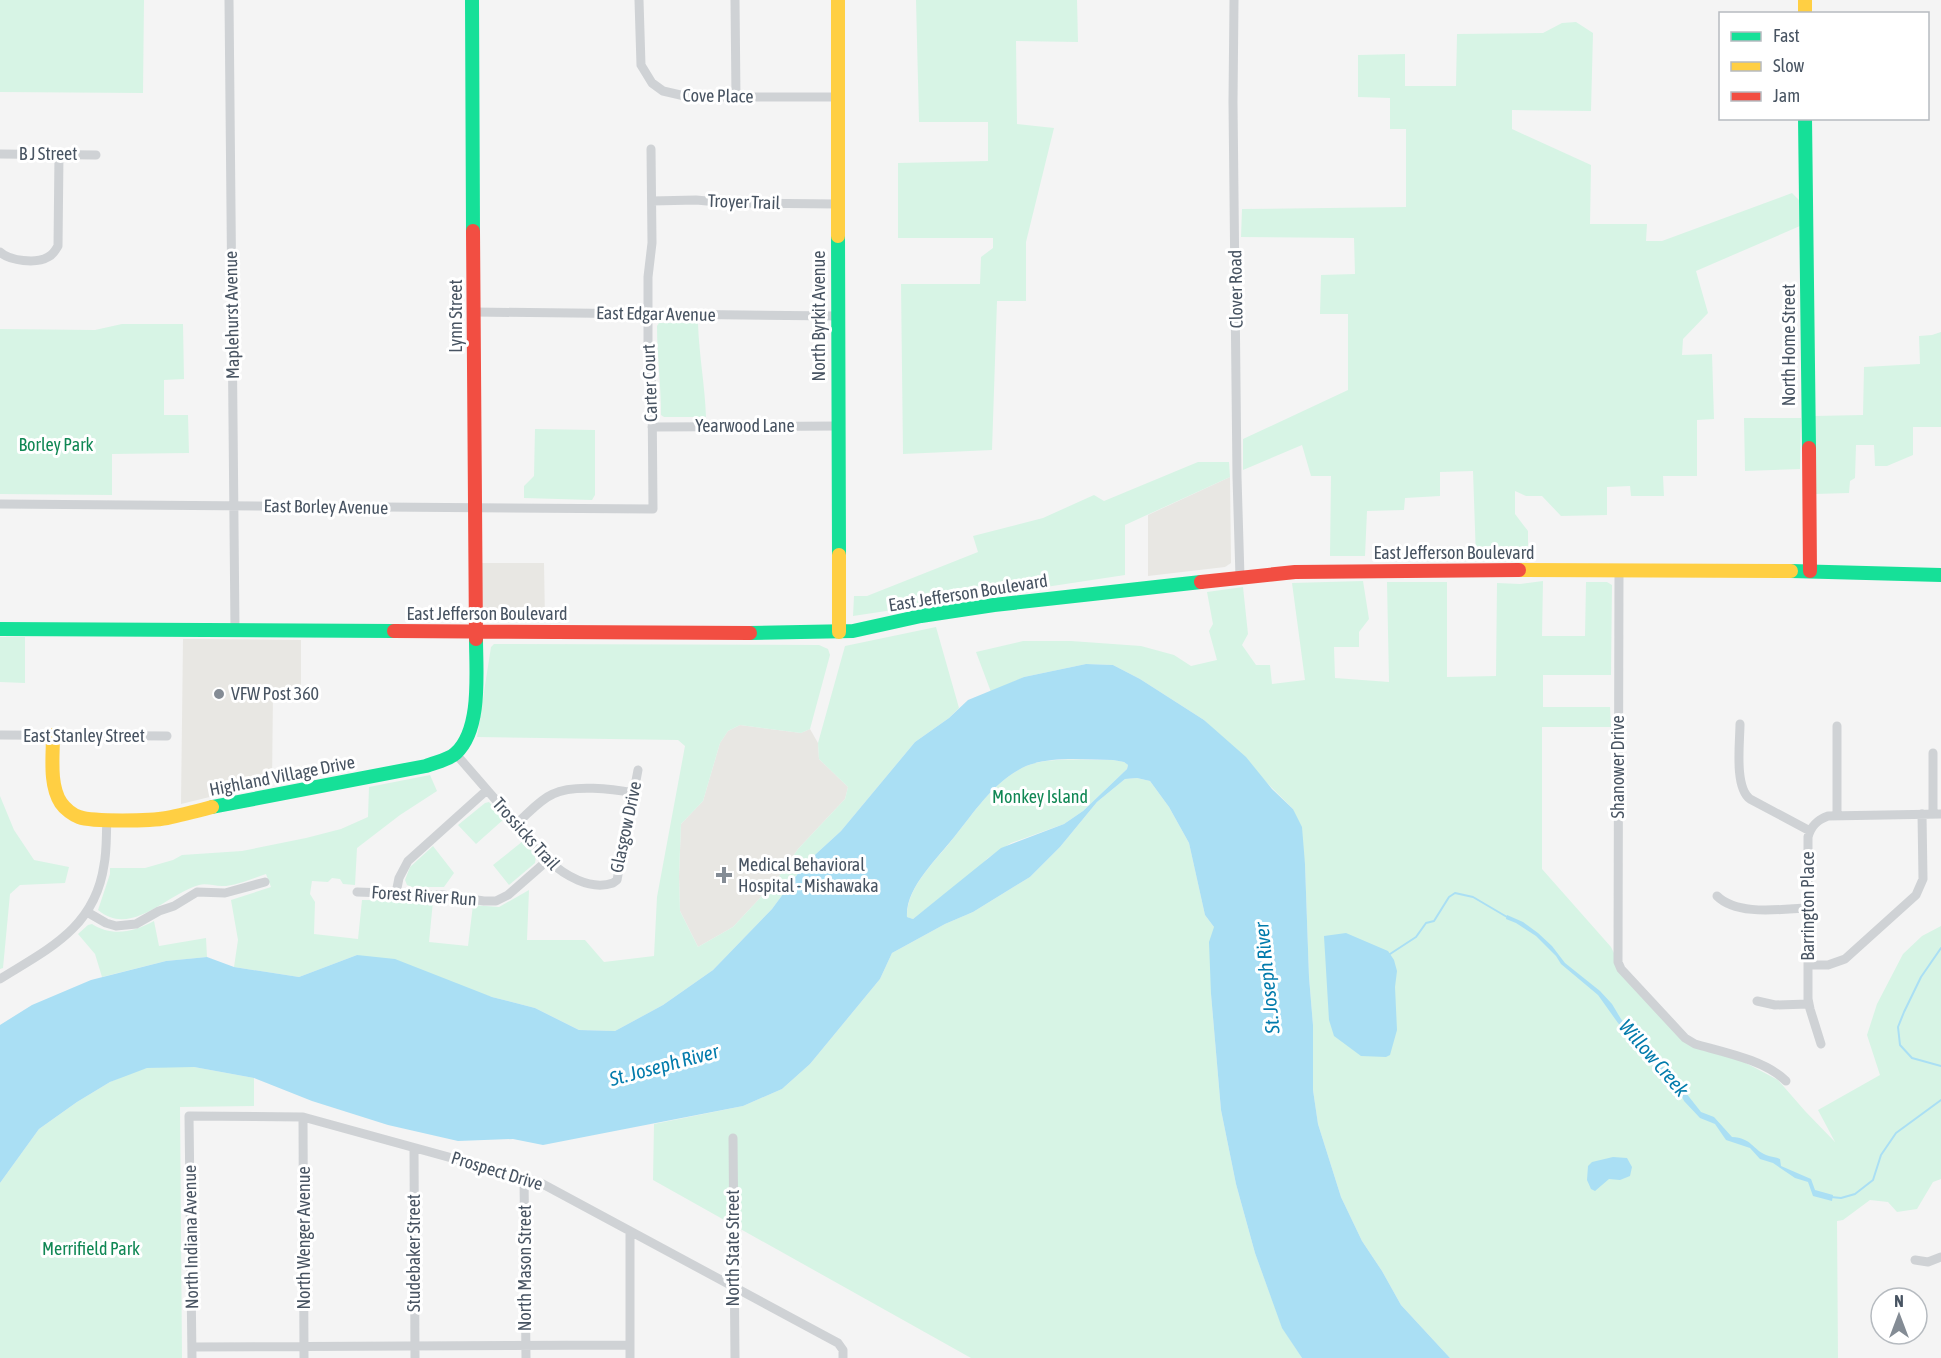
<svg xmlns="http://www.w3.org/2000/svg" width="1941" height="1358" font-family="'Asap Condensed',sans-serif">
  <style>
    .commercial { fill: #e8e7e3 }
    .green { fill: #d7f4e5 }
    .water { fill: #aadff4; fill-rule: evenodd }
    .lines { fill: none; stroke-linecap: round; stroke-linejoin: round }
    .stream { stroke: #aadff4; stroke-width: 2 }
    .street { stroke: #cfd2d5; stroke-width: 9 }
    .fast { stroke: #16e098; stroke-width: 14 }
    .slow { stroke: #ffcf43; stroke-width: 14 }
    .jam { stroke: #f24e42; stroke-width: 14 }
    .poi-dot { fill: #848c95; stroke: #fff; stroke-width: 2 }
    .labels { text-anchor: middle; stroke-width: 6; stroke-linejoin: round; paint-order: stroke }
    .street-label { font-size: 18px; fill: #485462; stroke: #fff }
    .park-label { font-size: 18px; fill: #108754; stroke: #fff }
    .poi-label { font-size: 18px; fill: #485462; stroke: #fff; text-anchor: start }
    .water-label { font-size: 20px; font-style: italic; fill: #027bac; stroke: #fff }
  </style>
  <rect width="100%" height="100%" fill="#f4f4f4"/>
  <path class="commercial" d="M1230,477L1231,563L1225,567L1148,576V515Z
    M482,563H544L545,621H482Z
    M183,639L301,640V692H273L272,785L226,793L181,804Z
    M740,725L801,733L810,729L818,743L819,759L848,787L845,799L798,849L775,882L733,927L698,947L680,911L679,876L681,824L703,801L720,743L728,731Z"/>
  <path class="green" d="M0,0H144L143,93L0,92Z
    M916,0H1077L1078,42L1016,41L1017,124L1054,128L1026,242V301H997L992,450L903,454L901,284H980L981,257L993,248V238H898V163L988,161V122H919Z
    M1576,22L1593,33L1591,111L1512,110V129L1591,165L1590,224H1647L1646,241H1662L1792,193L1799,200L1800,226L1696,271L1708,313L1683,339L1682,355L1712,354L1714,419L1697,420V476H1663L1664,496H1631L1630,486L1607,487V515L1561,516L1542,496H1526L1515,491V514L1528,531V558H1476L1473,471L1440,472V496L1405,498L1404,510L1367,511L1365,556H1330L1331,476H1311L1302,445L1243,470V439L1348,390V314H1320L1321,275L1355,274L1354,238L1241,237L1242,209L1406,207V129H1390V98L1358,97V55L1405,54V86H1456L1457,34L1543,33L1562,23Z
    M659,323H698C699,355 705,386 706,417H664L661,415C661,385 657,356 657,326Z
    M122,324H183L184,379L164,380V415H188L189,453L112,454V495L0,494V329L95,330Z
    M1941,332V427H1913V455L1887,466H1875L1874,445H1856L1855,478L1850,481L1849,493L1815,494L1814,416L1863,415L1864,367L1920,364L1919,336L1932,335Z
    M1744,418H1801L1800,469L1745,471Z
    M535,429L595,430V495L592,500L524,498V486L534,476Z
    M1198,462H1229L1230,477L1125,525V575L853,616L854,596H867L978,552L973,536L1043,518L1094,495L1104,501Z
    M1363,581L1369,619L1359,632V647H1334L1335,678L1389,682L1387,582H1447V677L1496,676L1497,583L1520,584L1543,581L1542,636H1585L1586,582H1607L1612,585L1611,675H1543V707H1610L1611,727H1542V869L1611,947L1622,969L1681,1035L1729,1054L1778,1080L1805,1111L1835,1142L1818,1110L1880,1075L1867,1035L1877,1004L1903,954L1922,936L1941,926V1179L1933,1182L1917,1209L1897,1212L1888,1202L1870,1200L1843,1220L1837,1221L1838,1358H1450L1401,1305L1382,1271L1362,1241L1341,1197L1318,1124L1313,1090V1025L1309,977L1305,864L1293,809L1204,720L1140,679L1113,665L1086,664L1024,677L991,692L976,652L1023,641H1071L1141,646L1174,655L1191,666L1217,660L1209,631L1213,624L1207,592L1243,587L1248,634L1242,645L1256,665H1270L1272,684L1305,680L1292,583Z
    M936,627L959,708L949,718L915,742L841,831L805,864L772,909L713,970L663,1005L615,1031L579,1030L535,1008L492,997L357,955L299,977L234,967L238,940L231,900L271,887L266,874C253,878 236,886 222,886C214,886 206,883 199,885C167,894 131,938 98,910L110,874V868H145L173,860L182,855L242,851L306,838L341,829L368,817L369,787L430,775L437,791L400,815L357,848L355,885L343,884L340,879L332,878L328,882L312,881L310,894L315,902L314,934L358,939L362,900L433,901L429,942L468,946L473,905L499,907L529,890L527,940H585L604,962L654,956L657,897L685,746L678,740L477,737L491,647L494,644L819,645L828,649L830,655L810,729L801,733L740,725L728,731L720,743L703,801L681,824L679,876L680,911L698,947L733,927L775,882L798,849L845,799L848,787L819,759L818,743L845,646Z
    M0,637H25V683L0,682Z
    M0,744V796L14,830L34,860L69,867L65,883L20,885L10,894L3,968L0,969Z
    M1113,760L1124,762L1128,765L1127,769L1083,811L1064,824L1011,843L988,858L977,869L913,919L907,917C906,886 938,859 955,836C975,811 993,783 1022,768C1048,755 1085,761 1113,760Z
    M1137,778L1150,781L1169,807L1189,843L1205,915L1214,927L1211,994L1221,1110L1236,1184L1255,1253L1282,1327L1302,1358H971L653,1180L654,1124L743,1106L782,1089L810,1064L880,979L892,953L945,924L973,912L1030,877L1060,847L1097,802L1125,779Z
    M489,802L504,819L476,844L458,825L485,803Z
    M523,841L536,856L535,863L509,885L493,865Z
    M433,846L454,873L444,887H412L407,885L405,880L410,867Z
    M154,921L159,946L206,938L207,957L166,961L102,977L95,954L78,934L88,925L92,924C112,937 134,932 154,921Z
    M179,1066L194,1067L254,1078V1106L180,1107L182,1358H0V1183L39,1129L77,1102L110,1082L135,1071L147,1068Z"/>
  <path class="water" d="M1086,664L1113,665L1140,679L1204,720L1246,757L1272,789L1293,809L1302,827L1305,864L1309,977L1313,1025V1090L1318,1124L1341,1197L1362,1241L1382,1271L1401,1305L1450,1358H1302L1282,1328L1255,1253L1236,1184L1221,1110L1211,994L1209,942L1214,927L1205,915L1189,843L1169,807L1150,781L1137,778L1125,779L1097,802L1060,847L1030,877L973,912L945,924L892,953L880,979L810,1064L782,1089L743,1106L543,1145L513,1139L458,1141L388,1125L312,1101L254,1078L194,1067L147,1068L110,1082L77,1102L39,1129L0,1183V1025L32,1005L91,980L166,961L207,957L234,967L299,977L357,955L395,959L492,997L535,1008L579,1030L615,1031L663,1005L713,970L772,909L805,864L841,831L915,742L949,718L968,700L1024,677ZM1113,760L1124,762L1128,765L1127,769L1083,811L1064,824L1001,848L913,919L907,917C905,888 938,858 955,836C975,811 993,783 1022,768C1048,755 1085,760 1113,760Z
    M1507,915L1523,922L1538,933L1552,946L1565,963L1600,991L1612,1004L1621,1019L1633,1032L1643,1048L1648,1054L1658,1058L1666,1072L1681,1080L1686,1093L1701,1112L1714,1117L1732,1137C1752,1138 1752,1149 1766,1155C1771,1157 1776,1157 1780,1159L1781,1166L1811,1179L1815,1190L1833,1195L1832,1201L1813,1196L1808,1182L1795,1178L1773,1163L1760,1159L1750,1148L1726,1140L1715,1124L1700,1118L1684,1101L1675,1082L1665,1080L1649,1059L1640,1053L1630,1035L1618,1023L1598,995L1561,964L1556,956L1536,936L1516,923L1506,919Z
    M1346,933L1388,951L1394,960L1397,971L1395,987L1397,1030L1390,1055L1386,1057L1361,1056L1334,1036L1329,1020L1324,936Z
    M1613,1157L1627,1158L1632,1167L1630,1176L1620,1180L1609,1179L1595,1191L1591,1189L1587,1180L1588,1166L1592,1162Z"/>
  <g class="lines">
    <path class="stream" d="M1941,948L1921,977L1904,1012L1898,1027L1900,1045L1912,1058L1941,1066
      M1390,954L1416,937L1426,923L1434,921L1449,897L1455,893L1473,897L1507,917
      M1831,1197L1841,1198L1855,1194L1873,1180L1881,1155L1896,1133L1941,1100"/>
    <path class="street" d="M229,0L235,630
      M639,0L641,65L652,83L663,91L689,97H838
      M735,0L736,97
      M1234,0L1233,102L1237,477L1240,577
      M0,154L96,155
      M652,201L696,200L729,203L837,204
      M0,252C9,261 37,264 48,257C53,255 55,251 58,246L59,154
      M474,312L837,316
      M652,427L838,426
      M0,504L653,509L652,388L648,347V277L652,243L651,149
      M1619,571L1618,962L1621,969L1685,1038L1695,1044C1723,1052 1765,1060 1786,1081
      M1740,724C1740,742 1734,787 1750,799L1810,831
      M1837,726V815
      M0,735L167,736
      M455,753L548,860C564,875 590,891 613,883L617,880L638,770
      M1933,814V753
      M516,824C528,814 539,800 553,794C573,784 613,789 634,793
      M357,892L443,895L484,901H496L508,895L548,860
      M396,893L399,878L408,861L487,790
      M1717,896C1737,916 1781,909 1807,908
      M87,912L106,923L116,926L136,924L159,911L174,906L197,892L225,893L265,882
      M1808,965H1828L1845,959L1916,895L1923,879L1922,814
      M0,979C48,949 95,928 104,865C107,850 106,835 107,819
      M1757,1001L1775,1005L1808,1004
      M1821,1044L1810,1009L1808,999V837C1811,826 1817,820 1828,816L1941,814
      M303,1117L304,1358
      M733,1138L735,1358
      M414,1148L415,1358
      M524,1177L526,1358
      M630,1231V1358
      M1915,1260L1928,1262L1941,1257
      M192,1347L630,1345
      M192,1358L189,1116L303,1117L539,1182L838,1343L843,1350V1358"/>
    <path class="fast" d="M472,0L473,231
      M1805,118L1809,448
      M838,236L839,555
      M1791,571L1941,575
      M0,629L394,631
      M750,633L853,631L921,616L994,605L1201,582
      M212,807L426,766C436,762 449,760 456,753C482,729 476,671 476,639"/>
    <path class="slow" d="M838,0V236
      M1805,0V14
      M839,555V632
      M1519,570L1791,571
      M53,735C53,756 49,785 61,803C65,809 73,815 79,817C93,822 151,821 167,818C182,815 197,811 212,807"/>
    <path class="jam" d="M473,231L476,639
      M1809,448L1810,571
      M1201,582L1295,572L1519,570
      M394,631L750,633"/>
  </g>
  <g class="poi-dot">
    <circle cx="219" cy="694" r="6"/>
    <path d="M721 866h6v6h6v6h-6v6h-6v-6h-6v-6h6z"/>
  </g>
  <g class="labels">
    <g class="street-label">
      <text transform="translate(718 96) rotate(1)" y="6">Cove Place</text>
      <text x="48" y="160">B J Street</text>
      <text transform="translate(744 202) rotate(2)" y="6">Troyer Trail</text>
      <text transform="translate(1236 289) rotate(-91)" y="6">Clover Road</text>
      <text transform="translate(656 314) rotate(1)" y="6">East Edgar Avenue</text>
      <text transform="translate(232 315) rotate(-91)" y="6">Maplehurst Avenue</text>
      <text transform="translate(456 316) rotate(-90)" y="6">Lynn Street</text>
      <text transform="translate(819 316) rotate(-90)" y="6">North Byrkit Avenue</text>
      <text transform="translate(1789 345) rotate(-90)" y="6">North Home Street</text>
      <text transform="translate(650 383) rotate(-92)" y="6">Carter Court</text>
      <text x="745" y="432">Yearwood Lane</text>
      <text transform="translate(326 507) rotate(1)" y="6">East Borley Avenue</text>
      <text x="1454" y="559">East Jefferson Boulevard</text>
      <text transform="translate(968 593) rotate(-9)" y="6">East Jefferson Boulevard</text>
      <text x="487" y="620">East Jefferson Boulevard</text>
      <text x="84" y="742">East Stanley Street</text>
      <text transform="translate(1618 767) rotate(-90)" y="6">Shanower Drive</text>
      <text transform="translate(282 776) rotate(-11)" y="6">Highland Village Drive</text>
      <text transform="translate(626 827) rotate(-78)" y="6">Glasgow Drive</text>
      <text transform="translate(526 834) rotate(48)" y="6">Trossicks Trail</text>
      <text transform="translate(424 896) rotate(4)" y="6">Forest River Run</text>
      <text transform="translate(1808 906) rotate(-90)" y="6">Barrington Place</text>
      <text transform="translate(497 1171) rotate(17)" y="6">Prospect Drive</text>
      <text transform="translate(191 1237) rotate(-91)" y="6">North Indiana Avenue</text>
      <text transform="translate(304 1238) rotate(-90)" y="6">North Wenger Avenue</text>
      <text transform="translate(733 1248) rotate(-90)" y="6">North State Street</text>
      <text transform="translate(414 1253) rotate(-90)" y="6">Studebaker Street</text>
      <text transform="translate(525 1268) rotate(-90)" y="6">North Mason Street</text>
    </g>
    <g class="park-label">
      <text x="56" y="451">Borley Park</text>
      <text x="1040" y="803">Monkey Island</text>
      <text x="91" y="1255">Merrifield Park</text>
    </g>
    <g class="poi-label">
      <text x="231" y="700">VFW Post 360</text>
      <text x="738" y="871">Medical Behavioral<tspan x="738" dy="21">Hospital - Mishawaka</tspan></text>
    </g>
    <g class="water-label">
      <text transform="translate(1267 978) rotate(-96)" y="7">St. Joseph River</text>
      <text transform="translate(1654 1058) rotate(49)" y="7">Willow Creek</text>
      <text transform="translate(664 1065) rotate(-15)" y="7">St. Joseph River</text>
    </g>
  </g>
  <rect x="1719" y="12" width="210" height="108" fill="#ffffff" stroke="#b6bbc0" stroke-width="1.5"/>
  <rect x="1731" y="32" width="30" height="9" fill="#16e098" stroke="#b6bbc0" stroke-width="1.5"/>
  <text x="1773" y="42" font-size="18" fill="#485462">Fast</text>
  <rect x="1731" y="62" width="30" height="9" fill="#ffcf43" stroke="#b6bbc0" stroke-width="1.5"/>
  <text x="1773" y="72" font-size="18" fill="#485462">Slow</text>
  <rect x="1731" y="92" width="30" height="9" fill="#f24e42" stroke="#b6bbc0" stroke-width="1.5"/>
  <text x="1773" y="102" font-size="18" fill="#485462">Jam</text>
  <g transform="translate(1899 1316)"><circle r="28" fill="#ffffff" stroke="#b6bbc0" stroke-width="1.5"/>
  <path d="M0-4.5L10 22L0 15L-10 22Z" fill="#848c95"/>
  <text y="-9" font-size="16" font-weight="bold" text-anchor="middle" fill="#485462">N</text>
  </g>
</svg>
